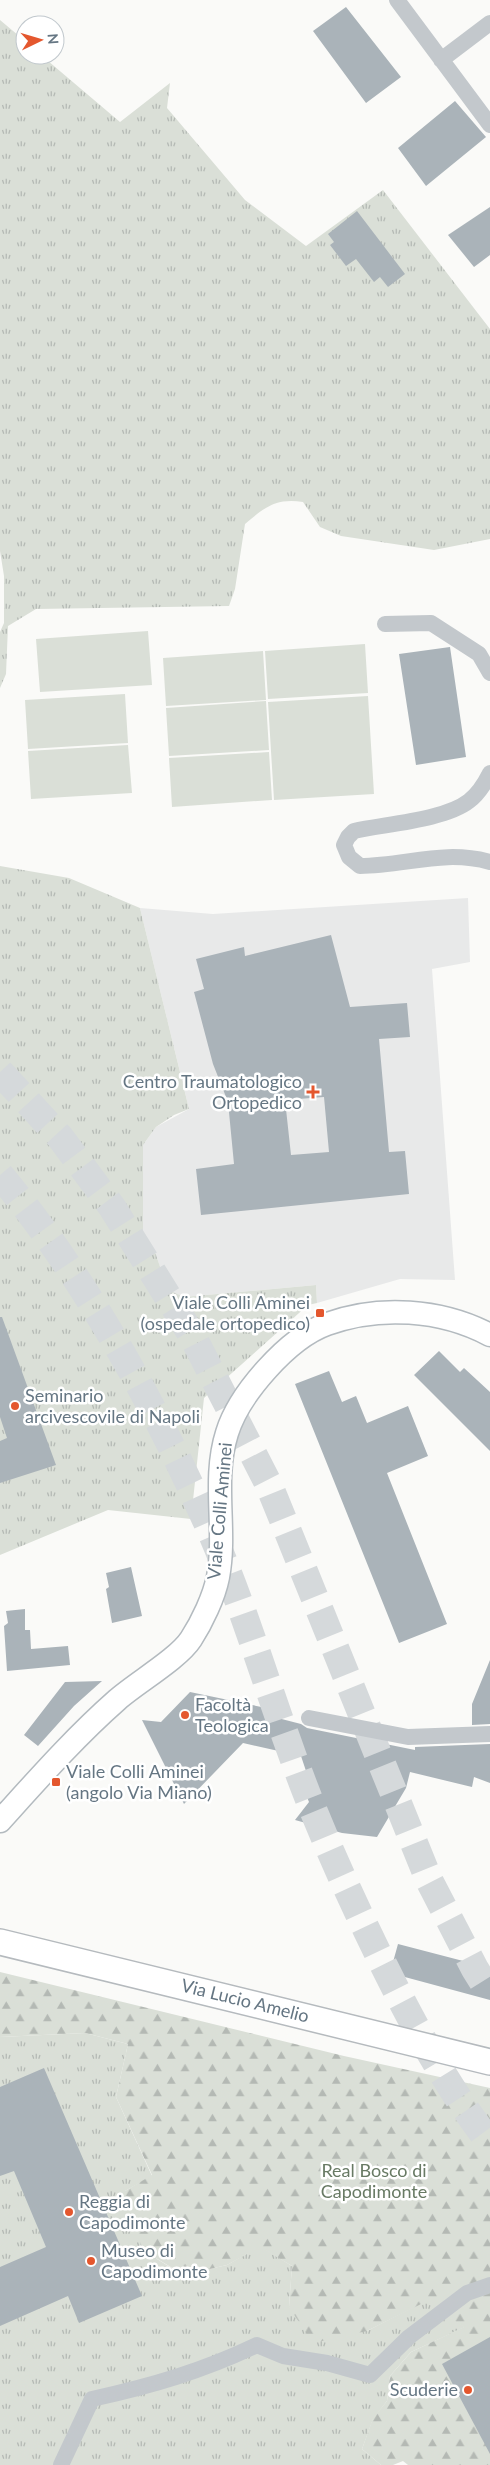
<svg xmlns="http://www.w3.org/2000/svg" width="490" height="2465" font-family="Lato,sans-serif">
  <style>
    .built { fill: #e8e9e9 }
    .grass { fill: url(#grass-tufts) }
    .forest { fill: url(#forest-firs) }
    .pitch { fill: #dadfd7 }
    .building { fill: #aab3b9; fill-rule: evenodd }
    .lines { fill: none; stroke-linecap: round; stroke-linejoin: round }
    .highway-tunnel { stroke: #d5d9db; stroke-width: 28; stroke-dasharray: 28 14; stroke-linecap: butt }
    .secondary-casing { stroke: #b3babf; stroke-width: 25 }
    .primary-casing { stroke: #b5babe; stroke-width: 28 }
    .street { stroke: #c3c8cc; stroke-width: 16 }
    .secondary { stroke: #fff; stroke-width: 22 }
    .primary { stroke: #fff; stroke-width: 25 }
    .poi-dot { fill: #e4572e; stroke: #fff; stroke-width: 2 }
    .labels { text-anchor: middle; stroke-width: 5; stroke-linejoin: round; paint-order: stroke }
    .poi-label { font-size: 18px; fill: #657683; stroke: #fff; text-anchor: start }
    .street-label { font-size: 18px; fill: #657683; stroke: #fff }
    .park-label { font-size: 18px; fill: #687a64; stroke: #fff }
  </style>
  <defs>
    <pattern id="grass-tufts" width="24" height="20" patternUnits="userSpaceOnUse" patternTransform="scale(1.25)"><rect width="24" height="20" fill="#dadfd7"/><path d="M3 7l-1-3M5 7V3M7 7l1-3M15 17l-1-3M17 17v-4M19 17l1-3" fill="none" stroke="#b4b9b4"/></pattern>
    <pattern id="forest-firs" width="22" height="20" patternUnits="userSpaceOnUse" patternTransform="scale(1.25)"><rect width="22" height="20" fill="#dadfd7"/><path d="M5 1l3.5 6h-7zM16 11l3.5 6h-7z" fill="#b4b9b4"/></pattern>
  </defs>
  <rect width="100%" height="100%" fill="#fafaf8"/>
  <path class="built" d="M468,898L470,962L432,969L455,1280L400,1279L317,1303L316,1285L184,1297L168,1291L154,1249L143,1232V1145L156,1127L189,1109L140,908L213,914Z"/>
  <path class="grass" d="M0,20L25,41V55H41L120,122L170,83L167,108L245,200L306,246L383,190L490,329V539L434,550L341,536L320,527L303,502C276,498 265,507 245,524L235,589L229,606L36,609L8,626L6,674L0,688V632L4,623V576L0,551Z
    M0,866L69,878L140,908L189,1109L174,1115L156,1127L143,1145V1232L154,1249L168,1290L184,1297L316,1285L317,1303L308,1305L204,1398L191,1519L108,1510L0,1555Z
    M85,2033L128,2044L116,2097L152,2176L125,2191L144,2251L183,2275L227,2265L260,2246L292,2266L289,2307L367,2331L425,2301L465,2327L411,2352L390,2376L387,2401L373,2419L362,2449L381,2465H0V2037Z"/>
  <path class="forest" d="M0,1972L344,2056L490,2088V2465H408L403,2461L393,2465H381L362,2449L373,2418L387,2401L390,2376L411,2352L464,2327L425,2302L367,2331L313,2343L289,2307L292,2266L260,2247L227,2265L184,2275L144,2251L123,2203L125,2191L152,2175L116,2097L128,2044L85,2033L0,2037Z"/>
  <path class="pitch" d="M148,631L152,685L40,692L36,639Z
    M365,644L368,693L268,699L265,651Z
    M263,651L266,700L166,706L163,658Z
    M125,694L128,743L28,749L25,700Z
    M368,696L374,794L274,800L268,702Z
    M266,701L269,750L169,756L166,708Z
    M128,745L132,793L31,799L28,751Z
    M269,752L272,800L172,807L169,758Z"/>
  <path class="building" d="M346,7L401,77L366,103L313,31Z
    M455,101L486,137L426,186L398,148Z
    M490,207V255L474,267L448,235Z
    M357,211L405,274L388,287L380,277L374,282L356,259L346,266L330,245L334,242L328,234Z
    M450,647L466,757L416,765L399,654Z
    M331,935L350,1007L407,1003L410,1037L379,1039L389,1152L405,1151L409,1194L201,1215L196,1169L234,1164L228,1102L213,1064L194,992L204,989L196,959L244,947L245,956ZM324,1097L329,1152L291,1155L285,1100Z
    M0,1317H2L56,1465L0,1483V1441L7,1438L0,1417Z
    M439,1351L460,1372L464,1368L490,1392V1451L414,1375Z
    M329,1371L342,1402L356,1396L367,1423L408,1406L428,1456L387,1473L447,1624L399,1643L295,1384Z
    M131,1567L142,1616L112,1623L106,1589L109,1587L106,1573Z
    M25,1609V1630H30L31,1649L68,1646L70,1665L7,1671L4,1626L8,1623L6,1611Z
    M490,1660V1724L472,1725V1704Z
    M102,1681L74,1706L38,1746L24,1735L65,1682Z
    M190,1692L271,1709L266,1715L301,1724L307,1728L415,1750V1747L490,1744V1783L474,1777L472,1787L410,1772L406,1788L377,1837L342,1833L295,1820L309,1802L302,1785L311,1786L301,1756L243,1743L184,1804L142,1720L161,1722Z
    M398,1944L490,1968V2000L390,1973Z
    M44,2068L142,2296L79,2323L68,2296L0,2326V2267L46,2247L14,2171L0,2176V2087Z
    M490,2337V2454L442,2364Z"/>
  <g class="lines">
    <path class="highway-tunnel" d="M0,1072L60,1137L112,1207L193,1337L269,1485L429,1880L475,1969L490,1993
      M0,1175C85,1277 155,1405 209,1527C240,1597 262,1671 288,1743C311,1809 339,1873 369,1935C404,2008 441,2079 490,2143"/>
    <defs>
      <path id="secondary" d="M0,1821C38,1779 75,1737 117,1700C136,1683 178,1659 191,1639C202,1622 214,1597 218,1577C227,1530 212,1480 227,1433C239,1394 288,1338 327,1324C379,1305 441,1309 490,1335"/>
      <path id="primary" d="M0,1942L490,2062"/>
    </defs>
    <use href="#secondary" class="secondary-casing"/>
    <use href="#primary" class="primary-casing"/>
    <path class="street" d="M397,0L490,125
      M441,60L490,23
      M385,624L431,623L479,654L490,673
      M490,773C485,783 478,794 469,801C445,820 385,824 354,831L348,837L344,845L349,857L360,866C406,866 443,849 490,862
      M309,1718L408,1737L490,1734
      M61,2465L92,2399C151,2386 203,2371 257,2345L283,2356L327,2363L370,2375L409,2337L467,2293L490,2285"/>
    <use href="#secondary" class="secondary"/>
    <use href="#primary" class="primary"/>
  </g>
  <g class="poi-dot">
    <path d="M310.5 1084.5h5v5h5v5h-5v5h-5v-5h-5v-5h5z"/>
    <rect x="315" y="1308" width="10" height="10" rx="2.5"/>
    <circle cx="15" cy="1406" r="5"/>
    <circle cx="185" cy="1715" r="5"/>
    <rect x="51" y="1777" width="10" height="10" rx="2.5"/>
    <circle cx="69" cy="2212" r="5"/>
    <circle cx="91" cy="2261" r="5"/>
    <circle cx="468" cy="2390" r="5"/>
  </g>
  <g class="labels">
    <g class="poi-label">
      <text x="302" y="1088" text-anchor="end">Centro Traumatologico<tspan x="302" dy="21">Ortopedico</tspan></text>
      <text x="310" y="1309" text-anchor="end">Viale Colli Aminei<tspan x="310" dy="21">(ospedale ortopedico)</tspan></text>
      <text x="25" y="1402">Seminario<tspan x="25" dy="21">arcivescovile di Napoli</tspan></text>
      <text x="195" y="1711">Facoltà<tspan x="195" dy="21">Teologica</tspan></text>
      <text x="66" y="1778">Viale Colli Aminei<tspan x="66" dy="21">(angolo Via Miano)</tspan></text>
      <text x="79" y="2208">Reggia di<tspan x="79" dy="21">Capodimonte</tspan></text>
      <text x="101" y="2257">Museo di<tspan x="101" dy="21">Capodimonte</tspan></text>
      <text x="458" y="2396" text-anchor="end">Scuderie</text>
    </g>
    <g class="street-label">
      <text transform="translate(220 1511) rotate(-85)" y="6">Viale Colli Aminei</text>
      <text transform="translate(245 2001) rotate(14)" y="6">Via Lucio Amelio</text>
    </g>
    <g class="park-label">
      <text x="374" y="2177">Real Bosco di<tspan x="374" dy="21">Capodimonte</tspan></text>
    </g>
  </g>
  <g transform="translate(40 40) rotate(85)"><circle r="24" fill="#ffffff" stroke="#c1c8cd"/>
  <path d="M0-4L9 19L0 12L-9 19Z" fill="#e4572e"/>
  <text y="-8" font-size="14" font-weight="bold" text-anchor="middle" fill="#657683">N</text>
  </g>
</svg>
